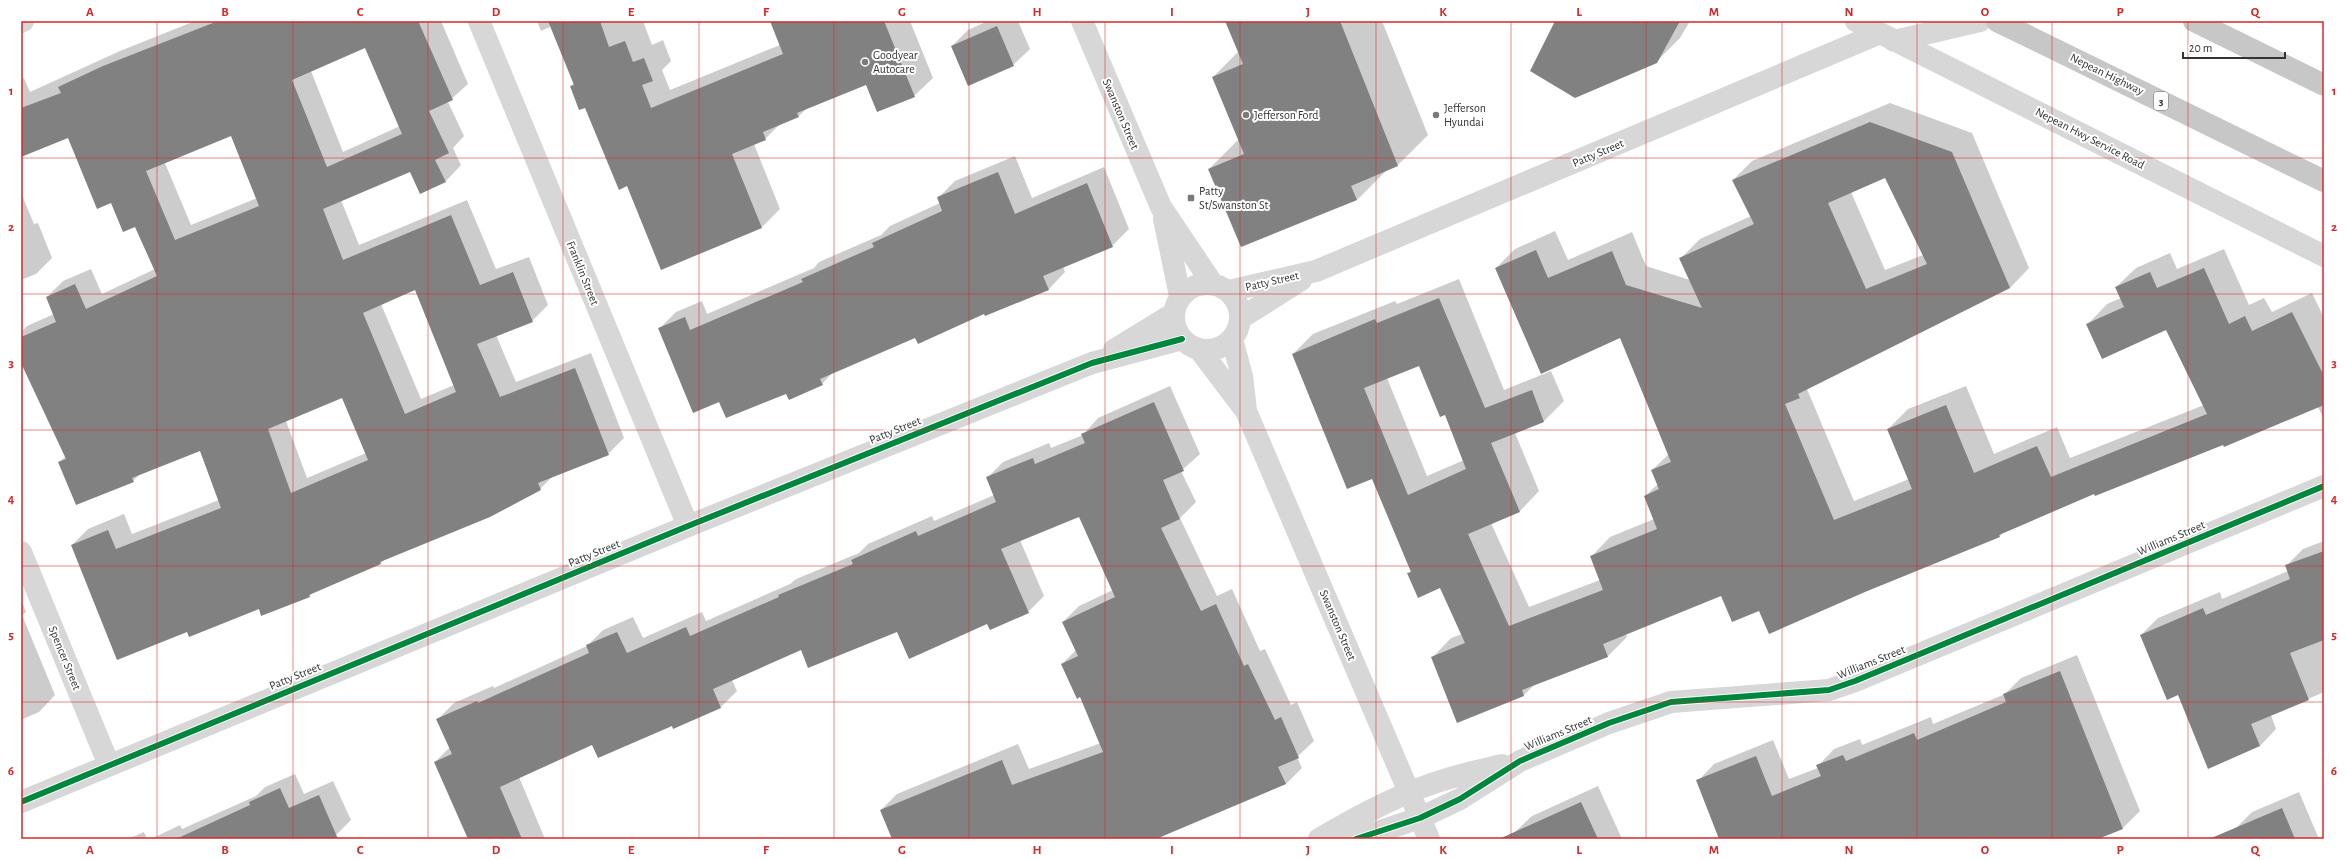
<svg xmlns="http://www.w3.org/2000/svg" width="2345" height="860" font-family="'Alegreya Sans',sans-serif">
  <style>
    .shadow { fill: #0003; fill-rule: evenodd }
    .building { fill: #818181; fill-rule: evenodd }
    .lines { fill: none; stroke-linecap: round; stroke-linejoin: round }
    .minor { stroke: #d7d7d7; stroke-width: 22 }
    .tertiary { stroke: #d7d7d7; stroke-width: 22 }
    .trunk { stroke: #c7c7c7; stroke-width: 22 }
    .cycleway-casing { stroke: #fff; stroke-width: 8 }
    .cycleway { stroke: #00873e; stroke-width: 6 }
    .grid { fill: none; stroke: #d62828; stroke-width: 1; stroke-opacity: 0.55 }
    .poi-dot { fill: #7a7a7a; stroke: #fff; stroke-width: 1.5 }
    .labels { text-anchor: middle; stroke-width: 4; stroke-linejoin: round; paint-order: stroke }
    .shield { fill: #fff; stroke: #707070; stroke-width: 1 }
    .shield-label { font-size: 11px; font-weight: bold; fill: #333 }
    .poi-label { font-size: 12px; fill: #333; stroke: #fff; text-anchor: start }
    .street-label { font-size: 12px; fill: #333; stroke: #fff }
    .neatline { fill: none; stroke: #d62828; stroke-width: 1.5 }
    .grid-label { font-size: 13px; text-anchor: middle; font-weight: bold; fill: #d62828 }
  </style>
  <rect width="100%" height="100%" fill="#fff"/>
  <path class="shadow" d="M195,21H441L468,84L448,102L464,136L453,148L461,165L446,181L410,170L341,200L359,245L467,200L496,269L529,257L548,305L532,321L496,335L516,382L591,353L624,438L608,454L554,475L540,489L385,559L380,564L313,592L309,597L260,608L188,631L72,545L88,529L124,514L132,534L219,500L200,450L141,473L133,481L59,462L66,456L21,363V332L27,326L54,314L47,297L63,281L91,269L102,294L155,269L136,225L112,202L68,137L21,156V79L24,78L30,92L120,51ZM365,47L400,126L343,152L311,71ZM232,135L257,198L191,225L165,163ZM416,288L454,385L421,399L381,304ZM342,397L366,453L307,478L286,421Z
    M537,21H643L652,45L663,40L671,61L662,70L670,90L780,45L771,21H910L933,78L914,96L866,84L807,108L799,116L780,124L765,139L754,144L780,209L762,227L661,269L627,185L586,106L571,86L574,83L552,26L541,31Z
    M988,21H1018L1030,49L1013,65L952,46L968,30Z
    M1226,21H1382L1428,135L1398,165L1387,170L1357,200L1241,245L1209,169L1239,139L1213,77L1239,51Z
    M1556,21H1690L1680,38L1656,62Z
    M1890,103L1972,133L2029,268L2010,288L1807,389L1854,501L1909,479L1888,429L1908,409L1966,386L1994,454L2057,427L2070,458L2204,405L2166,329L2088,324L2107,304L2121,298L2116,287L2136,268L2170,253L2177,269L2224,249L2249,305L2264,298L2272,312L2312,293L2324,318V419L2318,407L2095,493L2003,532L2000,536L1865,591L1760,610L1721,594L1626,634L1627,637L1607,657L1534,685L1524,695L1457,722L1432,658L1451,638L1462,634L1440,587L1408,574L1411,571L1372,478L1293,354L1313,334L1395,301L1397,304L1459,279L1504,390L1551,371L1564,401L1544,421L1515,433L1539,491L1520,511L1491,523L1529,607L1600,580L1591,557L1610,537L1654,519L1645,496L1658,484L1652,470L1669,454L1620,336L1496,268L1515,249L1555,231L1568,260L1632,232L1646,266L1690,280L1681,258L1700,239L1751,216L1733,180L1752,161ZM1885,176L1923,255L1885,270L1851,192ZM1419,365L1445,414L1464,460L1427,476L1387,378Z
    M1015,156L1032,198L1104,167L1129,229L1112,246L1063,266L1065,272L1049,289L986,315L985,312L915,336L833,372L822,384L787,393L720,400L659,329L676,312L702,301L707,314L814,268L819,262L881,235L890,226L940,203L938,198L955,181Z
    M21,193L34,224L38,223L52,258L36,274L21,280Z
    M1170,386L1200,454L1181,471L1196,502L1180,518L1217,596L1232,589L1260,651L1265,649L1291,705L1297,702L1314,741L1297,757L1302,768L1286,784L1153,839H893L881,810L897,794L1018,744L1029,769L1101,743L1081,696L1062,664L1076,650L1063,622L1079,606L1113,590L1080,516L1020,540L1044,596L1028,612L988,623L897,631L802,649L732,680L737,691L721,707L672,724L593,743L519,777L545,839H469L435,762L450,747L438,719L454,703L493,686L494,688L587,646L603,630L633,617L643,638L702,612L706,621L790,584L796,579L859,553L868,544L932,516L934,521L994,495L987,478L1003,462L1049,443L1051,448L1083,435L1098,418Z
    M2324,541V692L2271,715L2276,729L2260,746L2178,694L2141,635L2158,618L2220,592L2222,599L2288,571L2286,566L2303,549Z
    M21,600L26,612L22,615L55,695L39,712L21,720Z
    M2077,655L2140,811L2123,828L2095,839H1720L1698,781L1714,764L1773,740L1789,779L1818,768V766L1834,749L1860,739L1862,745L1931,717L1933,724L2005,694L2021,678Z
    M295,774L304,794L333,781L351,820L336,835L327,839H151L180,825L182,829L256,796L265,787Z
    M1598,786L1622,839H1518L1515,832L1532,816Z
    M2299,792L2319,839H2239L2235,829L2252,812Z
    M144,832L147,839H128Z"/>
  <path class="building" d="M218,21H424L419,23L453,100L429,111L449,153L435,160L446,182L420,194L410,172L323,209L343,260L451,215L480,285L513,272L533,322L477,344L500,397L575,368L609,455L538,483L541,490L490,517L380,562L381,564L309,595L310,597L261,616L259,609L189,637L187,632L117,660L71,545L108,530L116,549L221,508L200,451L132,478L134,482L76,505L58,462L66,459L21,363V337L56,322L46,297L75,284L86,309L157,276L135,227L123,232L111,203L97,209L68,138L21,157V108L61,93L58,87L103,66ZM365,48L402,134L327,167L292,80ZM231,136L259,206L175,240L146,171ZM415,290L456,392L405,414L363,313ZM342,398L368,460L291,493L268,429Z
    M548,21H600L609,47L625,41L633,62L644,58L653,81L642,85L651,108L783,54L770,21H884L915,97L877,112L866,85L797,113L799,117L763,132L766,140L732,154L762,228L661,270L627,186L619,190L585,108L579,110L570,86L574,85Z
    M1225,21H1340L1398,166L1351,186L1357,200L1241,247L1208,169L1244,154L1212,77L1243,64Z
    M1555,21H1680L1657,63L1575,98L1530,71Z
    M997,26L1014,66L968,86L951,46Z
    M1870,122L1952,152L2010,288L1798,394L1800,398L1785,404L1834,520L1912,489L1887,429L1946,405L1974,473L2037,446L2051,477L2207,414L2166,330L2102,359L2086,324L2124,307L2115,287L2150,272L2157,288L2204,268L2229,324L2245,316L2252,331L2292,312L2324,376V405L2224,447L2223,445L2095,496L2094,494L1999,535L2000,537L1865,592L1769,634L1759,611L1732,622L1721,596L1603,644L1608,657L1522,690L1524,696L1457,723L1431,657L1465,643L1440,588L1418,598L1407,573L1411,572L1372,479L1347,489L1292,354L1375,319L1377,323L1439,298L1485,408L1532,390L1544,422L1491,443L1520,512L1468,534L1509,626L1603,590L1590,556L1657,529L1644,496L1659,489L1651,470L1671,462L1620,338L1541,374L1495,268L1536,250L1548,278L1612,251L1626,285L1702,308L1679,258L1754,224L1732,180ZM1885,178L1927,264L1866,289L1828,203ZM1419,366L1440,417L1445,415L1466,469L1408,495L1364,388Z
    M998,172L1015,214L1087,183L1113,247L1043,276L1049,290L985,316L984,314L918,344L915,338L820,379L823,385L789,400L786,394L726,418L719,402L693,413L658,328L685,317L690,330L803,282L801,279L874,247L872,243L942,211L937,197Z
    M1154,402L1184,471L1163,480L1180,519L1161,528L1201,611L1216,604L1244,666L1248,664L1275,720L1281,717L1299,758L1278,767L1286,784L1156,839H892L880,810L1002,760L1012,785L1103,752L1080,697L1077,699L1061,664L1078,656L1062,622L1115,597L1079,517L1001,549L1029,613L990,630L987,624L909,659L897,632L808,668L801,650L713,689L721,708L673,729L672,726L598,758L592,745L500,787L522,839H468L434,762L452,754L436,719L477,701L478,703L589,653L586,645L617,632L627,653L686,627L690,636L779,597L778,595L853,564L851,560L916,531L918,536L996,502L986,477L1033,458L1035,464L1085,443L1081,434Z
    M2324,551V640L2290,653L2309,700L2251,724L2260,746L2208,769L2178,695L2167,700L2140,635L2203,608L2206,615L2290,579L2285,565Z
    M2060,671L2123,829L2098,839H1719L1696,780L1756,756L1772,796L1821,776L1816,765L1843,755L1846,761L1914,733L1917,740L2006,702L2003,694Z
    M280,788L289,808L319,795L338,839H176L250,805L249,802Z
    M1581,802L1598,839H1499Z
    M2282,808L2295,839H2209Z"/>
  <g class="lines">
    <path class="minor" d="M479,21L688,526
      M1856,21L2324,256
      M21,22L23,21
      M1894,41L1980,21
      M1229,291L1316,271L1880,33
      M1241,318L1301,280
      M1114,350L1173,314
      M21,552L109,765
      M21,802L688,526L1092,363L1182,339
      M1319,839C1360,815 1404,791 1450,778C1467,773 1485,769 1502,765
      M1356,839L1420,818L1460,799L1520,761L1609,723L1671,702L1829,690L1855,681L2324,486"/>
    <path class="tertiary" d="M1082,21L1161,207L1212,283
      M1164,219L1180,296
      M1174 317a33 33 0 1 1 66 0a33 33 0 1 1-66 0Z
      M1232,339L1242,376L1246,410
      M1199,349L1246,411L1429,839"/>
    <path class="trunk" d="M1997,21L2324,181
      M2194,21L2324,85"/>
    <defs>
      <path id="cycleway" d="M21,802L688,526L1092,363L1182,339
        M1356,839L1420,818L1460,799L1520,761L1609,723L1671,702L1829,690L1855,681L2324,486"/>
    </defs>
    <use href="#cycleway" class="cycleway-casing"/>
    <use href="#cycleway" class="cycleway"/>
  </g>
  <path class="grid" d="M157,21V839M293,21V839M428,21V839M563,21V839M699,21V839M834,21V839M969,21V839M1105,21V839M1240,21V839M1376,21V839M1511,21V839M1646,21V839M1782,21V839M1917,21V839M2052,21V839M2188,21V839M21,158H2324M21,294H2324M21,430H2324M21,566H2324M21,702H2324"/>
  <g class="poi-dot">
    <circle cx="865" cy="62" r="4"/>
    <circle cx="1246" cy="115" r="4"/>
    <circle cx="1436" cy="115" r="4"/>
    <rect x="1187" y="194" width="8" height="8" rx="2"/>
  </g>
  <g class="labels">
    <rect class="shield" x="2154" y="92" width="14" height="18" rx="3"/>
    <g class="shield-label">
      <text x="2161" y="105">3</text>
    </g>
    <g class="poi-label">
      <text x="873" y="59">Goodyear<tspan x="873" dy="14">Autocare</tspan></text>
      <text x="1444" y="112">Jefferson<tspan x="1444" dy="14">Hyundai</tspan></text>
      <text x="1254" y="119">Jefferson Ford</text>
      <text x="1199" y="195">Patty<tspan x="1199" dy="14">St/Swanston St</tspan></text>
    </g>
    <g class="street-label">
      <text transform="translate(2107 74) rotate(26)" y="4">Nepean Highway</text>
      <text transform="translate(1121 114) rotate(67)" y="4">Swanston Street</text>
      <text transform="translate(2090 138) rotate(27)" y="4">Nepean Hwy Service Road</text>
      <text transform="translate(1598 153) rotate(-23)" y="4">Patty Street</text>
      <text transform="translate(583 273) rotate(68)" y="4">Franklin Street</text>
      <text transform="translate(1272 281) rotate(-13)" y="4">Patty Street</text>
      <text transform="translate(895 430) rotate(-22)" y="4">Patty Street</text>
      <text transform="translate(2171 538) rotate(-23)" y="4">Williams Street</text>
      <text transform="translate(594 553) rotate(-22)" y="4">Patty Street</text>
      <text transform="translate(1338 625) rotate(67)" y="4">Swanston Street</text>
      <text transform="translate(65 658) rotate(68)" y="4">Spencer Street</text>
      <text transform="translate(1871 662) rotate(-22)" y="4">Williams Street</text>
      <text transform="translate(295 676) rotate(-22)" y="4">Patty Street</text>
      <text transform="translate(1558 733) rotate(-23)" y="4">Williams Street</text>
    </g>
  </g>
  <rect width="2345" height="860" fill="none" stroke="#ffffff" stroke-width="44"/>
  <path d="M2183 52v6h102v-6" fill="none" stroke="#333333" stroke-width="2"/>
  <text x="2189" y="52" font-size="12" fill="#333333" stroke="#ffffff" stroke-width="3" paint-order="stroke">20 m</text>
  <rect x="22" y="22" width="2301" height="816" class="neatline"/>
  <g class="grid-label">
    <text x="90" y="16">A</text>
    <text x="225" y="16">B</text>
    <text x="360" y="16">C</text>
    <text x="496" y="16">D</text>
    <text x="631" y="16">E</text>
    <text x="766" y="16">F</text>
    <text x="902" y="16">G</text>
    <text x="1037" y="16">H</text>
    <text x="1172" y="16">I</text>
    <text x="1308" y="16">J</text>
    <text x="1443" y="16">K</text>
    <text x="1579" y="16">L</text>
    <text x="1714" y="16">M</text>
    <text x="1849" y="16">N</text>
    <text x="1985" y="16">O</text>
    <text x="2120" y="16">P</text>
    <text x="2255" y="16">Q</text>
    <text x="11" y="95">1</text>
    <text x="2334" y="95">1</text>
    <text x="11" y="231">2</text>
    <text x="2334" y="231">2</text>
    <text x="11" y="367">3</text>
    <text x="2334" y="367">3</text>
    <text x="11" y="503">4</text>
    <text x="2334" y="503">4</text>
    <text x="11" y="639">5</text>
    <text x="2334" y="639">5</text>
    <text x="11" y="775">6</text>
    <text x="2334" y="775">6</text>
    <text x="90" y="854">A</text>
    <text x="225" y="854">B</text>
    <text x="360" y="854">C</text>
    <text x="496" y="854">D</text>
    <text x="631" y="854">E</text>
    <text x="766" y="854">F</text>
    <text x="902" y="854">G</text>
    <text x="1037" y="854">H</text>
    <text x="1172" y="854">I</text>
    <text x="1308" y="854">J</text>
    <text x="1443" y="854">K</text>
    <text x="1579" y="854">L</text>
    <text x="1714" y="854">M</text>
    <text x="1849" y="854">N</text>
    <text x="1985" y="854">O</text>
    <text x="2120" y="854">P</text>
    <text x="2255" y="854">Q</text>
  </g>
</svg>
